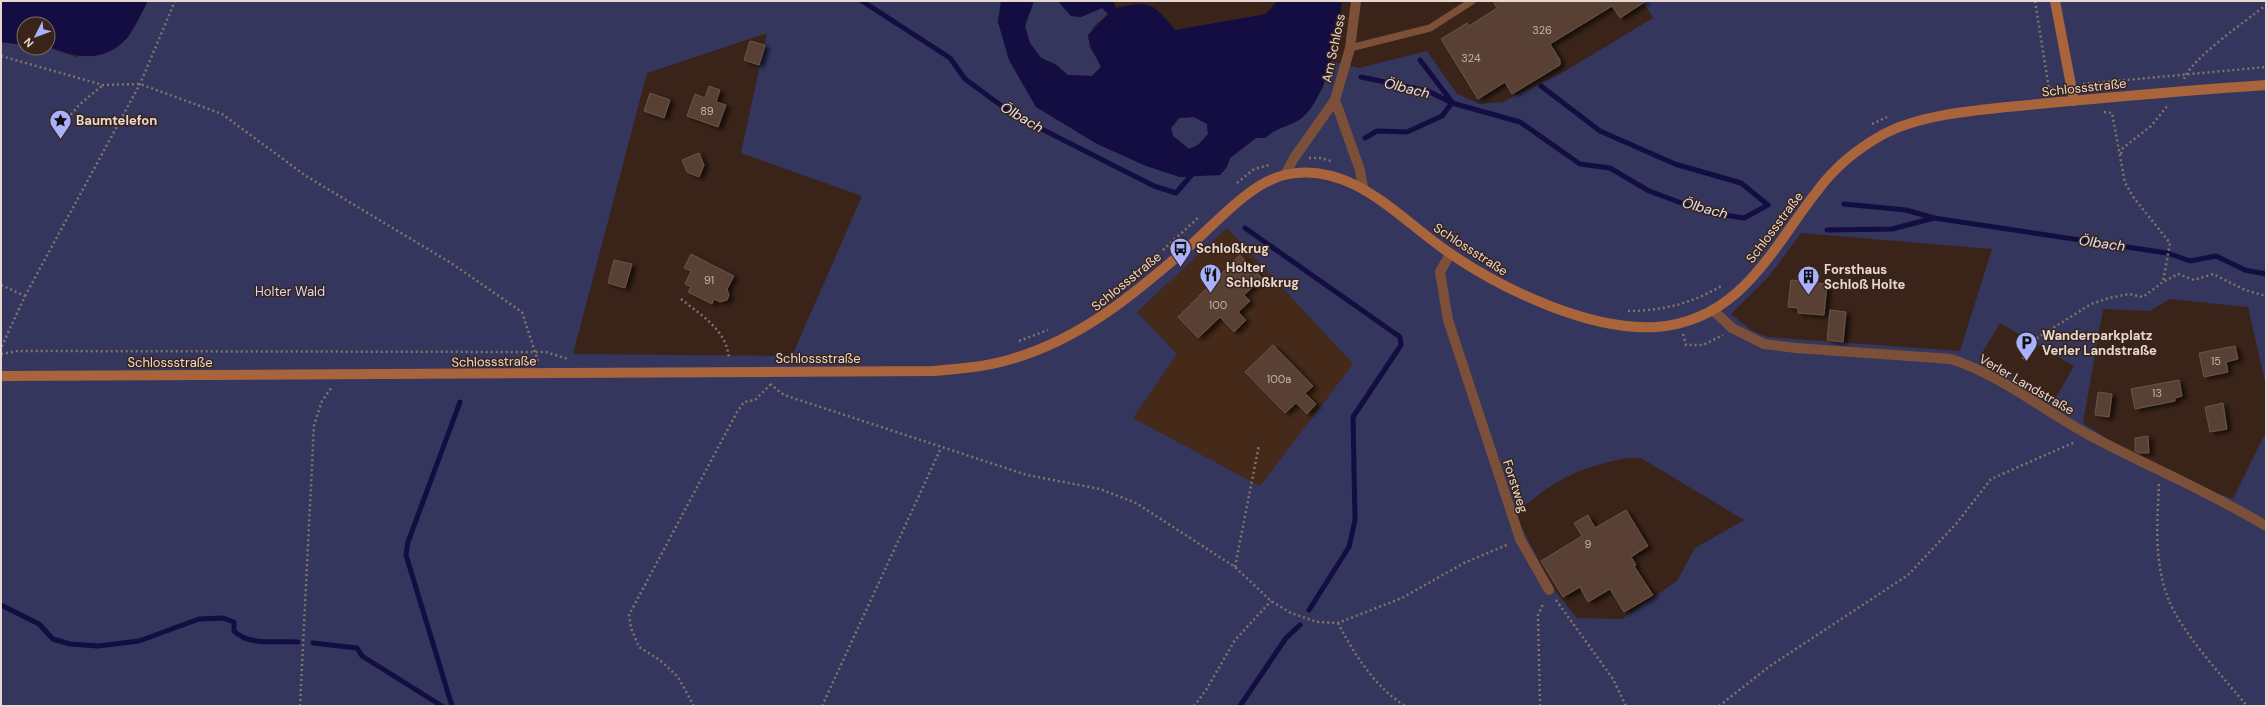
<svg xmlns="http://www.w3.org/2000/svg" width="2267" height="707" font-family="'DM Sans',sans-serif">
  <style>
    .built { fill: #452a1a }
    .green { fill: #34365e; fill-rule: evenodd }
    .water { fill: #130d42; fill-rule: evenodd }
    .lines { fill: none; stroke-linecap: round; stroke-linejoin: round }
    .stream { stroke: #130d42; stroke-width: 5 }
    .building { fill: #584134; stroke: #6c5447; filter: url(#shadow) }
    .path { stroke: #857269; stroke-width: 2.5; stroke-dasharray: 2 3; stroke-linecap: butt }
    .lane { stroke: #7c5038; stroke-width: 7 }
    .street { stroke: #7c5038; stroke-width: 10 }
    .secondary { stroke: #aa643c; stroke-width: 10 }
    .labels { text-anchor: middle; stroke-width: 3; stroke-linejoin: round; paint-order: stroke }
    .number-label { font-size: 11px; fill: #c3b3aa }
    .street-label { font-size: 13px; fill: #e7d9d1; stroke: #3a2419 }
    .poi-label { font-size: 13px; font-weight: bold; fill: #e7d9d1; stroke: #3a2419; text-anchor: start }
    .park-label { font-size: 13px; fill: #d4d9fd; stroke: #3a2419 }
    .water-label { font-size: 14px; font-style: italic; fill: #dde0f2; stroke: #3a2419 }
  </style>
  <defs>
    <filter id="shadow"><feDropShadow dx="4.5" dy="2.5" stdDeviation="2" flood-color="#0009"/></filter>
  </defs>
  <rect width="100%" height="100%" fill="#3a2419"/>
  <path class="built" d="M1227,228L1353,364L1260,486L1133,418L1177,354L1137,312Z"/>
  <path class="green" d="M148,1H1001L998,22L1036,107L1180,177L1198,175L1227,167L1230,158L1256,138H1265L1274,129L1286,126L1323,89L1330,61L1359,68L1427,51L1457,94L1480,104L1503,102L1567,70L1653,18L1643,1H2266V386L2248,307L2170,299L2150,311L2103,309L2083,423L2135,457L2187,482L2233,499L2266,432V706H1V42L24,45V48L48,47L76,57L127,39ZM767,33L741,153L862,196L792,356L573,354L647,73ZM1227,228L1353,364L1260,486L1133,418L1177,354L1137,312ZM1801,233L1992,249L1960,351L1768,337L1751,330L1731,314L1770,275ZM2000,323L2074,366L2054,401L1979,358ZM1626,458H1641L1744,520L1695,548L1677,581L1622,619L1577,618L1552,587L1515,514C1554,480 1575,469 1626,458Z
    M1034,1H1058L1071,16L1081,17L1102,8L1108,14L1093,27L1089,47L1096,56L1101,67L1092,76L1068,75L1055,64L1041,58L1030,43L1025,26Z
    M1194,117L1207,124L1208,135L1198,145L1189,149L1173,136L1171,128L1179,118Z"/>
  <path class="water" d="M1,1L7,2L148,1C141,13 135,29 126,39C103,64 76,57 48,47V24H24V45L1,42Z
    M1001,1H1034L1025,26L1030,43L1041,58L1055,64L1068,75L1092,76L1101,67C1096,56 1089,48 1088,35L1108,14L1102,8L1081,17L1071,16L1058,1H1113L1116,8C1151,0 1154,4 1175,30L1266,14L1277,1H1342C1338,33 1328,96 1303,117C1291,127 1278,126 1265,138H1256L1230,158L1227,167L1220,175L1180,177L1146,166L1097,144L1036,107L1009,60L998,22ZM1194,117L1207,124L1208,134L1198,145L1189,149L1173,136L1171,128L1179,118Z"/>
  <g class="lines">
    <path class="stream" d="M862,1L950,58L965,79L1014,115L1154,186L1176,193L1194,172
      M1420,60L1452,102
      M1361,77L1428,91L1452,103
      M1365,138L1377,131L1407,132L1442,116L1452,103L1520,122L1580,164L1610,168L1649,191L1706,212L1744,218L1768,205L1741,183L1675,164L1600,131L1541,86
      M1844,204L1906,210L1934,218
      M1245,228L1400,337L1401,345L1353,417L1355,520L1349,547L1309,610
      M1827,230L1892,229L1934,218L2167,253L2190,261L2216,256L2245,270L2266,274
      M1,605L39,624L53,639L70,644L98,646L139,641L199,619L223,618L234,622V631C250,647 278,640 298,642
      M313,643L357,648L362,656L442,706
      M452,706L406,555L408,542L460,402
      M1240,706L1286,638L1300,625"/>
  </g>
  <path class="building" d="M1493,1H1646L1620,18L1612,6L1550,44L1560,60V65L1512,94L1505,82L1478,99L1441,39L1467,23L1469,26L1497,8Z
    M750,41L765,45L759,65L744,60Z
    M709,86L720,90L716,102L726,105L718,127L687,116L695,94L705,98Z
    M650,93L670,100L664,118L644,111Z
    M699,153L704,165L699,177L687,172L682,160Z
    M691,254L734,276L727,289L729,295L727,300L720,302L714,299L712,304L688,292L691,287L685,284L691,271L684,268Z
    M1240,255L1262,278L1244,295L1250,301L1238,312L1246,320L1234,332L1220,317L1198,338L1178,317Z
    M614,260L632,264L625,288L608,283Z
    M1791,280L1827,284L1824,315L1798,313V308L1788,307Z
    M1830,310L1846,312L1843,342L1827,340Z
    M1273,345L1313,386L1305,393L1316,404L1307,414L1296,403L1285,413L1245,372Z
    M2235,346L2238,359L2226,362L2228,372L2204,377L2199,353Z
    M2179,380L2182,396L2175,398V401L2135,409L2131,389Z
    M2098,392L2112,394L2109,417L2095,415Z
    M2223,403L2227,429L2210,432L2205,407Z
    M2148,436L2149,453H2139L2135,451V438Z
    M1626,510L1648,546L1631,557L1636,565L1634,566L1653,595L1624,612L1610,589L1588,602L1580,587L1563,597L1541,561L1582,536L1574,523L1588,515L1595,528Z"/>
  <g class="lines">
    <path class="path" d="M2035,1L2049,89
      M1,56L103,85L140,84L222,114L306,176L451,263L522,312L538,361
      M2184,79C2192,58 2246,21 2266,5
      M2083,84L2266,67
      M2046,89L2059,87
      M2104,112L2112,113L2125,183L2134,198L2170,243L2163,282
      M1872,124L1887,117
      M58,130L79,105L103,85
      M2121,154L2123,148L2151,126L2168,105
      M1309,158H1320L1331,161
      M1237,183L1254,169L1269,165
      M1163,250L1199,217
      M1,285L25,296L1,348
      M25,296L140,84L175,1
      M681,299C702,316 727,330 729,359
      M1628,311C1663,311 1693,303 1723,285
      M1683,334L1686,345H1703L1723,335
      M1019,341L1048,330
      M1,354L18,351L535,352H546L568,359
      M2023,359L2034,340L2091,304L2109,298L2129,294L2143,297L2163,282L2178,274L2194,280L2213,274L2245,290L2266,296
      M770,384L784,395L1027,475L1100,489L1136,503L1235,567L1271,601L1291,613L1317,622L1338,623L1402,598L1464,563L1509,544
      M2159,484C2157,522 2154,562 2168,598C2180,631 2224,678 2247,706
      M1235,567L1259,445
      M1556,600L1613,679L1626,706
      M1338,623C1354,654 1375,687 1405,706
      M300,706L314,425L322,401L332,387
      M694,706L678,677L660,660L639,647L631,628L629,615L737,412L744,402L755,400L770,385
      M822,706L941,448
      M1194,706L1206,690L1235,640L1271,601
      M1540,706L1538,615L1544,602
      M1719,706L1770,666L1908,575L1956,524L1991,479L2075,442"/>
    <path class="lane" d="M1350,48L1430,28L1472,1"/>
    <path class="street" d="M1335,100L1360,170L1363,188
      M1285,175L1294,158L1335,100L1350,48L1356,1
      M1450,254L1440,272L1448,320L1520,539L1549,590
      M1714,311L1732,328L1764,344L1796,348L1951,359C2003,376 2044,411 2091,436C2149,467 2210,492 2266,526"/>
    <path class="secondary" d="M2055,1L2074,101
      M1,376L933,371C958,369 984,367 1008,360C1081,340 1137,292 1193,243C1219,220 1250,184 1284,175C1352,159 1401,221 1451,254C1504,290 1590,331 1656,327C1741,321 1772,248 1818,190C1835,167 1857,149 1882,135C1923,112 1991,109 2038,104C2114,97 2190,90 2266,85"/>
  </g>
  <defs>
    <symbol id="sight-pin" viewBox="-11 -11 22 30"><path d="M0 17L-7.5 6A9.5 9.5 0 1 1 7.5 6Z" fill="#a9b0fc" stroke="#3a2419"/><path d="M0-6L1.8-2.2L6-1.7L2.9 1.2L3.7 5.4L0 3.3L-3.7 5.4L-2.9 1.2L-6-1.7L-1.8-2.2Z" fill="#111"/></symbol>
    <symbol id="bus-pin" viewBox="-11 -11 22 30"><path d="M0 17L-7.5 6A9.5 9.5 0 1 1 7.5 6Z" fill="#a9b0fc" stroke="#3a2419"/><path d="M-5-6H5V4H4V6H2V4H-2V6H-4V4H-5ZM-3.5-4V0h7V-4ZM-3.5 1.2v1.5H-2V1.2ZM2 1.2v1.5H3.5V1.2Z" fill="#111"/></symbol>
    <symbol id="restaurant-pin" viewBox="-11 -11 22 30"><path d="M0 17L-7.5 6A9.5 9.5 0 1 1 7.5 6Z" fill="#a9b0fc" stroke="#3a2419"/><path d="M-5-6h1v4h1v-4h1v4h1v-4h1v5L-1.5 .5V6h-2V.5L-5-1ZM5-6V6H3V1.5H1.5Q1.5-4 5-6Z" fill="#111"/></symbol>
    <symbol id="building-pin" viewBox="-11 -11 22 30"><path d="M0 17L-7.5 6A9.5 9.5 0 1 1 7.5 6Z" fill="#a9b0fc" stroke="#3a2419"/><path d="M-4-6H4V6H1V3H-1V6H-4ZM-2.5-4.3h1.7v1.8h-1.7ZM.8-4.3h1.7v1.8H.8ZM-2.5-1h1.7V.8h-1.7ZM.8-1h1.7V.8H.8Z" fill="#111"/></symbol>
    <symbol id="parking-pin" viewBox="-11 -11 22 30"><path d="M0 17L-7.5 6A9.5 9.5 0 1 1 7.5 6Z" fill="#a9b0fc" stroke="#3a2419"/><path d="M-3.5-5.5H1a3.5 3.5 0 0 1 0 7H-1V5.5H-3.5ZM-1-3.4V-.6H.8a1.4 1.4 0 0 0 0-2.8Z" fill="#111"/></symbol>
  </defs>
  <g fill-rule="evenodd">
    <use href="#sight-pin" x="48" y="108" width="25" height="34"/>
    <use href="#bus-pin" x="1168" y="236" width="25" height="34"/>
    <use href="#restaurant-pin" x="1198" y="262" width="25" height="34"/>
    <use href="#building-pin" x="1796" y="264" width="25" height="34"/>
    <use href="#parking-pin" x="2014" y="330" width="25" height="34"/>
  </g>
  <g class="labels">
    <g class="number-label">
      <text x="1542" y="34">326</text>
      <text x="1471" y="62">324</text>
      <text x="707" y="115">89</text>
      <text x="709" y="284">91</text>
      <text x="1218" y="309">100</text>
      <text x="2216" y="365">15</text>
      <text x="1279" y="383">100a</text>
      <text x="2157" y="397">13</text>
      <text x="1588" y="548">9</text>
    </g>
    <g class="street-label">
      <text transform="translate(1333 48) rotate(-78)" y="5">Am Schloss</text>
      <text transform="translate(2084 87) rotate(-6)" y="5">Schlossstraße</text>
      <text transform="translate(1774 227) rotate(-53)" y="5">Schlossstraße</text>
      <text transform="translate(1471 249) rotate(33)" y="5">Schlossstraße</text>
      <text transform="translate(1126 281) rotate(-39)" y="5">Schlossstraße</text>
      <text x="818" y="363">Schlossstraße</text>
      <text transform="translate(494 361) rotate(-1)" y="5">Schlossstraße</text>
      <text x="170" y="367">Schlossstraße</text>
      <text transform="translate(2027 384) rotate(30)" y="5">Verler Landstraße</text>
      <text transform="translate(1516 486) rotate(72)" y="5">Forstweg</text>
    </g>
    <g class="poi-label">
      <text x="76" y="125">Baumtelefon</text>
      <text x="1196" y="253">Schloßkrug</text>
      <text x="1226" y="272">Holter<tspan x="1226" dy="15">Schloßkrug</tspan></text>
      <text x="1824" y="274">Forsthaus<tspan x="1824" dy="15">Schloß Holte</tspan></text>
      <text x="2042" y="340">Wanderparkplatz<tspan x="2042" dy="15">Verler Landstraße</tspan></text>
    </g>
    <g class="park-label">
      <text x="290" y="296">Holter Wald</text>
    </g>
    <g class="water-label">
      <text transform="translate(1407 88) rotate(14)" y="5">Ölbach</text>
      <text transform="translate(1022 117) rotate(30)" y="5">Ölbach</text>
      <text transform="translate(1705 208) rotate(15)" y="5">Ölbach</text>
      <text transform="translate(2102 243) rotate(8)" y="5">Ölbach</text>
    </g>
  </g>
  <rect width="2267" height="707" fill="none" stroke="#e7d9d1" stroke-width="4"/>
  <g transform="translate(36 36) rotate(228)"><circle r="19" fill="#3a2419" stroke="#7f6c63"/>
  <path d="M0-3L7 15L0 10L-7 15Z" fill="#a9b0fc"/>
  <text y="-6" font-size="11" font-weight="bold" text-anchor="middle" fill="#e7d9d1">N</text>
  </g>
</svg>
